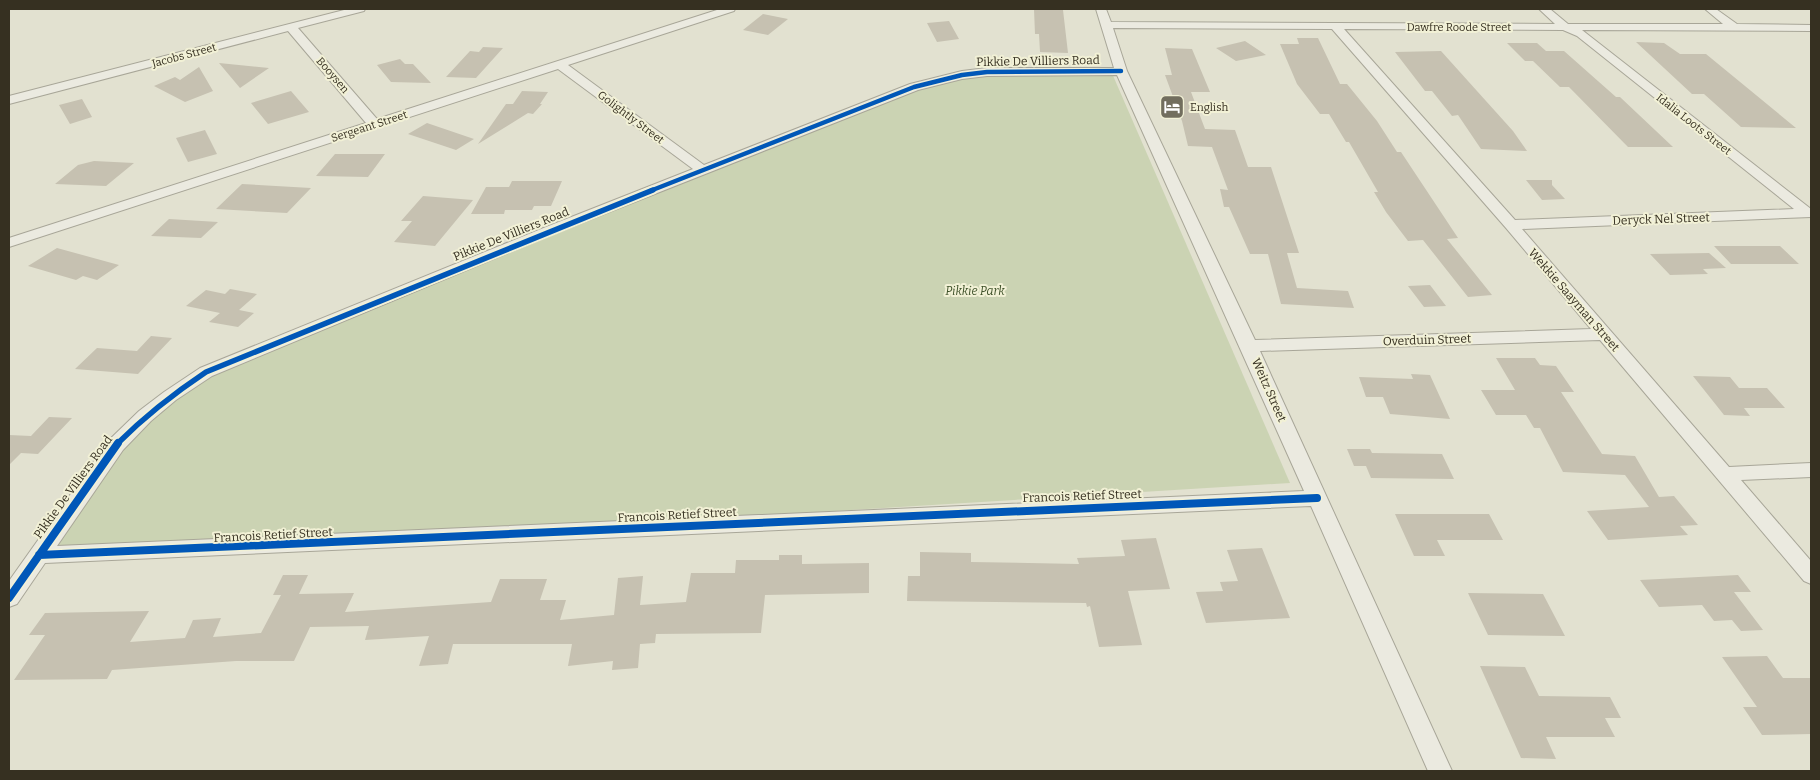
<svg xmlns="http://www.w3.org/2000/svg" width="1820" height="780" font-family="Bitter,serif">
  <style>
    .green { fill: #cbd3b3 }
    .building { fill: #c6c1b1 }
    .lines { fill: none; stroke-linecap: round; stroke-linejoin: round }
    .minor-casing { stroke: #a8a698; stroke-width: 2 }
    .minor { fill: #ebeae0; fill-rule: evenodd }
    .cycleway-far2-casing { stroke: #f2f1d6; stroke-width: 6 }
    .cycleway-far1-casing { stroke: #f2f1d6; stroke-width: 9 }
    .cycleway-casing { stroke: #f2f1d6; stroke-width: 11 }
    .cycleway-far2 { stroke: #0057b8; stroke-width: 4.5 }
    .cycleway-far1 { stroke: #0057b8; stroke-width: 5.5 }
    .cycleway { stroke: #0057b8; stroke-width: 8 }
    .labels { text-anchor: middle; stroke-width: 4; stroke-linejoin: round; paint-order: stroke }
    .far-street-label { font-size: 11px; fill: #363021; stroke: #f2f1d6 }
    .far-poi-label { font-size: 11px; fill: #363021; stroke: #f2f1d6; text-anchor: start }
    .street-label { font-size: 12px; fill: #363021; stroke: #f2f1d6 }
    .park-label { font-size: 12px; font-style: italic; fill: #3e5129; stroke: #f2f1d6 }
  </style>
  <rect width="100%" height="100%" fill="#e2e1d0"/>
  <path class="green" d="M1111,71L1290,483L509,531L45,551L105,451L191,380L916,87L983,73Z"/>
  <path class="building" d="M1034,9L1063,10L1068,53L1040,52L1039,34H1035Z
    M763,14L788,19L768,35L743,30Z
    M949,21L959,39L937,42L927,23Z
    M1297,38H1318L1340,84H1347L1377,121L1397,152H1401L1458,238L1447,239L1492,295L1468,297L1423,240L1408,241L1386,212L1374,192H1378L1349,142H1346L1329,114H1320L1297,84L1280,44H1299Z
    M1245,41L1266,55L1236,61L1216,48Z
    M1636,42L1664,43L1680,54H1706L1796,128L1741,127L1704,94H1692Z
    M1507,43H1537L1546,51H1564L1616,97H1620L1673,147H1628L1569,87H1560L1533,61H1525Z
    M483,47L503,48L476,78L446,77L470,51L479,52Z
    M1165,48L1192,49L1210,92H1191L1205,129L1235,130L1248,167H1271L1299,253H1287L1297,288L1348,291L1354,308L1281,304L1268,254H1250L1229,207H1224L1220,189L1228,190L1212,147L1188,146L1182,121L1165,75H1172Z
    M1441,51L1513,131L1527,151L1481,149L1458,115L1452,116L1432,91H1425L1395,52Z
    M400,59L405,64H413L431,83L391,82L377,65Z
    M219,63L269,68L240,88Z
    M199,67L213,91L185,102L154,86L175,77L180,80Z
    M291,91L309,112L268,124L251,103Z
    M522,91L548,92L540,104H542L533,114L528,113L478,144L506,104H513Z
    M82,99L92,117L70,124L59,105Z
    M427,123L474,139L456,150L408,134Z
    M205,130L217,154L188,162L176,138Z
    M335,154H385L368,177L316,176Z
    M94,161L134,163L106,186L55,184L78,165Z
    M1526,180H1552V185L1565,199L1542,200Z
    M512,181H562L551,206H534L532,210H505L504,214H471L486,187H509Z
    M242,184L311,188L287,213L216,209Z
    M423,196L473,200L435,246L394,242L412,221H401Z
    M169,219L218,222L201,238L151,236Z
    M1714,246H1780L1799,264H1731Z
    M57,248L119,265L97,280L83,276L76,280L28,266Z
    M1709,253L1726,268L1703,269L1708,274L1670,275L1650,254Z
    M1430,285L1446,306L1424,307L1408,286Z
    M230,289L257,294L239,310L254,313L238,327L209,322L220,313L186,306L206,290L225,294Z
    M151,336L172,338L138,374L75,369L97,348L137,351Z
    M1496,358H1535L1540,365L1556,366L1574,392H1561L1602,454L1635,456L1659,497L1674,496L1698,525L1680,526L1688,535L1608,540L1587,511L1649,507L1625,475L1563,472L1540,428H1534L1526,415H1496L1481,390H1515Z
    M1411,374L1430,375L1450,419L1390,414L1383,397H1366L1359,377L1413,379Z
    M1693,376L1730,377L1739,388H1767L1785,408H1744L1750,416L1724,415Z
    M49,417L72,418L38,454L21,453L9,465V435L31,436Z
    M1347,449H1370L1372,453L1442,454L1454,479L1371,478L1366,466H1354Z
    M1395,514H1489L1503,540H1437L1445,556H1414Z
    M1156,538L1170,589L1128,591L1142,645L1099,647L1090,606L1087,607L1086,603L907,601L908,576H920V552L971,553V562L1079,564L1077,558L1125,556L1121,540Z
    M1262,548L1290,618L1206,623L1196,592L1223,591L1220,582L1238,581L1227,550Z
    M779,555H802V564L869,563V593L765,595L761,633L656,634L655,643L640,644L638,668L612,670L613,661L568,666L572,644H453L448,664L419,666L429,636L365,640L369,626L310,627L294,661H236L112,670L107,679L14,680L45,635H29L45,613L149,611L130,642L185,638L193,620L221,618L213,637L261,633L281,595H273L283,575H308L299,594L354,593L345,612L491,602L500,579H547L540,600H566L560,620L614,615L618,578L643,576L640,605L686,602L691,573H735L736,560H779Z
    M1738,575L1751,592H1734L1763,630L1741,631L1732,620L1714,621L1702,605L1659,607L1640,580Z
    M1468,593L1543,594L1565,636L1488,635Z
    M1767,656L1783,678H1811V734L1762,735L1743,707H1757L1722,657Z
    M1480,666L1525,667L1539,696L1610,697L1621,718H1605L1615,737H1546L1556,759L1521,758Z"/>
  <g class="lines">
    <defs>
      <path id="minor" d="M348,9H365L364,11L298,28L377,119L720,9H735L734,11L568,65L704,165L910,84L962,71L987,68H1114L1096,9H1106L1111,22L1555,24L1539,9H1550L1568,24H1723L1705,9H1716L1737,24L1811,25V31L1582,30L1811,209V217L1522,229L1729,467L1811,463V477L1741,480L1811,561V584L1804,581L1600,340L1260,351L1452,771H1428L1311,506L45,563L17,604L9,607V581L109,440L139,411L164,392L200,368L546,227L693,169L558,69L9,247V238L366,123L288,31L9,104V96ZM1113,28L1332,29L1506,228L1591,329L1255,340L1127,71ZM1344,29L1563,30L1577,36L1794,209L1515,220ZM1117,75L1304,491L57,546L123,450L151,421L176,400L212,376L556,233L918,90L962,79L987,76Z"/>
    </defs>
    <use href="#minor" class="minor-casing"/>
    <use href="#minor" class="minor"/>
    <defs>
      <path id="cycleway-far2" d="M650,191L914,87L962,75L987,72L1121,71"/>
      <path id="cycleway-far1" d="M117,444C145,416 173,394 206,372L653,190"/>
      <path id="cycleway" d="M39,555L1317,498
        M9,598L118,443"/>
    </defs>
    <use href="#cycleway-far2" class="cycleway-far2-casing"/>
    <use href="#cycleway-far1" class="cycleway-far1-casing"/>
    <use href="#cycleway" class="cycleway-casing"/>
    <use href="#cycleway-far2" class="cycleway-far2"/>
    <use href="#cycleway-far1" class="cycleway-far1"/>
    <use href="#cycleway" class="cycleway"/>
  </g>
  <defs>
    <symbol id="hotel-square" viewBox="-11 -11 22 22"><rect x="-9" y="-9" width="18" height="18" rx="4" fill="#726e5e" stroke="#f2f1d6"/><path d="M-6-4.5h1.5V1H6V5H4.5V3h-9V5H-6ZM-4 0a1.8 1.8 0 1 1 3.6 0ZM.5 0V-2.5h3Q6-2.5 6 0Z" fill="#fff"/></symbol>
  </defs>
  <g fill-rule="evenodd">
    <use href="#hotel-square" x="1158" y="93" width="28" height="28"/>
  </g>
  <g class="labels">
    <g class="far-street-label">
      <text x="1459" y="31">Dawfre Roode Street</text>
      <text transform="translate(184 55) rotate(-15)" y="4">Jacobs Street</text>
      <text transform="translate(333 75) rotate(49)" y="4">Booysen</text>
      <text transform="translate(631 117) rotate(37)" y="4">Golightly Street</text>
      <text transform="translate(1694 124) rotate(38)" y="4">Idalia Loots Street</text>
      <text transform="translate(369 126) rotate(-18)" y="4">Sergeant Street</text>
    </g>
    <g class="far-poi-label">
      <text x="1190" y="111">English</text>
    </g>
    <g class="street-label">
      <text transform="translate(1038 61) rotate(-1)" y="4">Pikkie De Villiers Road</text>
      <text transform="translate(1661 219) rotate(-2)" y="4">Deryck Nel Street</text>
      <text transform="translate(511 234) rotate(-22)" y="4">Pikkie De Villiers Road</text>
      <text transform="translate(1574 300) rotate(49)" y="4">Wekkie Saayman Street</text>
      <text transform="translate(1427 340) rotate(-2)" y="4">Overduin Street</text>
      <text transform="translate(1269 390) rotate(66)" y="4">Weitz Street</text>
      <text transform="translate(73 487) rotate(-54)" y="4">Pikkie De Villiers Road</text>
      <text transform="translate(1082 496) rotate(-2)" y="4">Francois Retief Street</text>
      <text transform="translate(677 515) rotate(-3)" y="4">Francois Retief Street</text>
      <text transform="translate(273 535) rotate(-3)" y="4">Francois Retief Street</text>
    </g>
    <g class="park-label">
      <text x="975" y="295">Pikkie Park</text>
    </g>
  </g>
  <rect width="1820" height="780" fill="none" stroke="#363021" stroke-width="20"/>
</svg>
